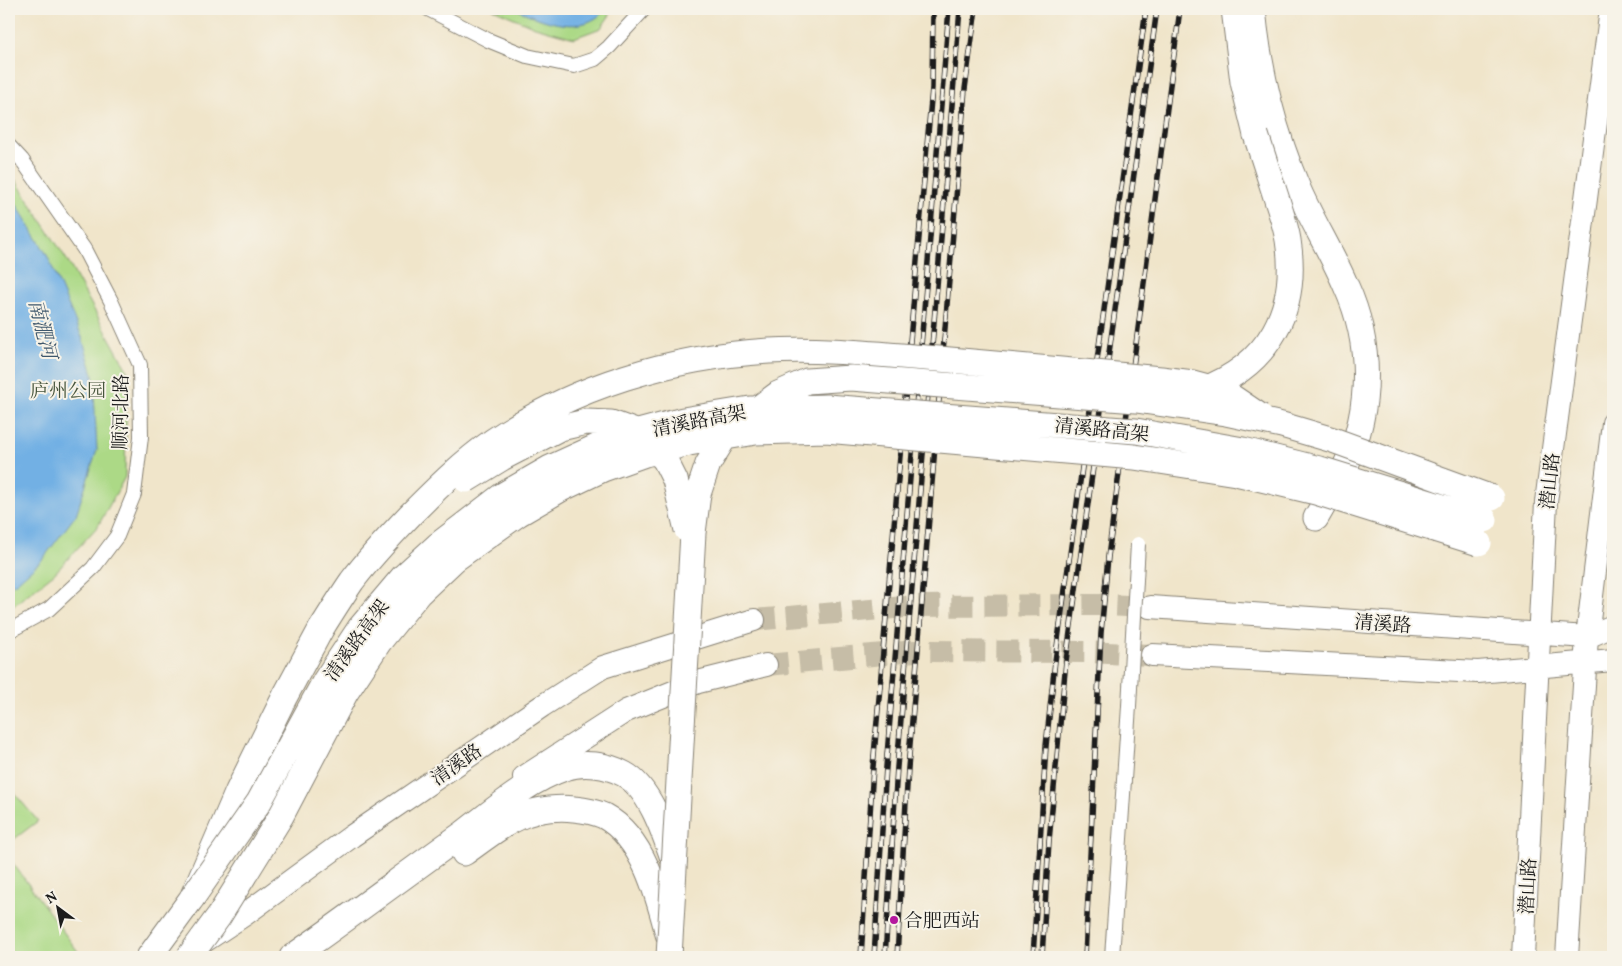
<svg xmlns="http://www.w3.org/2000/svg" width="1622" height="966" font-family="Vollkorn,'Noto Serif SC',serif">
  <style>
    .green { fill: #acd986; stroke: #647a51 }
    .water { fill: #72b0e4; stroke: #476680 }
    .lines { fill: none; stroke-linecap: round; stroke-linejoin: round }
    .primary-tunnel { stroke: #c6bda7; stroke-width: 22; stroke-dasharray: 22 11; stroke-linecap: butt }
    .street-casing { stroke: #868073; stroke-width: 16 }
    .primary-casing { stroke: #868073; stroke-width: 24 }
    .highway-casing { stroke: #868073; stroke-width: 27 }
    .street { stroke: #fff; stroke-width: 14 }
    .primary { stroke: #fff; stroke-width: 22 }
    .highway { stroke: #fff; stroke-width: 25 }
    .rail-casing { stroke: #1c1c1c; stroke-width: 5.5 }
    .rail { stroke: #f7f3e8; stroke-width: 4; stroke-dasharray: 11; stroke-linecap: butt }
    .street-bridge-casing { stroke: #868073; stroke-width: 16; stroke-linecap: butt }
    .highway-bridge-casing { stroke: #868073; stroke-width: 27; stroke-linecap: butt }
    .street-bridge { stroke: #fff; stroke-width: 14 }
    .highway-bridge { stroke: #fff; stroke-width: 25 }
    .poi-dot { fill: #b5179e; stroke: #f7f3e8; stroke-width: 2 }
    .labels { text-anchor: middle; stroke-width: 4; stroke-linejoin: round; paint-order: stroke }
    .park-label { font-size: 19px; fill: #47553c; stroke: #f7f3e8 }
    .street-label { font-size: 19px; fill: #1c1c1c; stroke: #f7f3e8 }
    .poi-label { font-size: 19px; fill: #1c1c1c; stroke: #f7f3e8; text-anchor: start }
    .water-label { font-size: 20px; font-style: italic; fill: #3e576c; stroke: #f7f3e8 }
  </style>
  <rect width="100%" height="100%" fill="#f7f3e8"/>
  <filter id="ink" filterUnits="userSpaceOnUse"><feTurbulence type="fractalNoise" baseFrequency=".02" numOctaves="2"/><feDisplacementMap in="SourceGraphic" scale="10" xChannelSelector="R" yChannelSelector="G"/><feConvolveMatrix kernelMatrix="1 2 1 2 8 2 1 2 1" color-interpolation-filters="sRGB"/></filter>
  <filter id="wash" filterUnits="userSpaceOnUse"><feTurbulence type="fractalNoise" baseFrequency=".0096" numOctaves="4" result="noise"/><feDisplacementMap in="SourceGraphic" scale="20" xChannelSelector="R" yChannelSelector="G"/><feGaussianBlur stdDeviation="1.12" result="paint"/><feColorMatrix in="noise" values="0 0 0 0 0 0 0 0 0 0 0 0 0 0 0 0 0 1.4 0 .05"/><feComposite in="paint" operator="in"/></filter>
  <g filter="url(#wash)">
    <rect width="100%" height="100%" fill="#f0e5ca"/>
    <path class="green" d="M493,9H614L601,28L574,38L535,27Z
      M9,170L67,260L127,370L125,477L98,526L55,573L9,609Z
      M9,787L38,821L9,843Z
      M9,858L82,957H9Z"/>
    <path class="water" d="M516,9H606C583,37 544,22 516,9Z
      M9,192L47,255L82,337L93,374L97,450L76,515L42,560L16,583L9,586Z"/>
  </g>
  <g filter="url(#ink)">
    <g class="lines">
      <path class="primary-tunnel" d="M754,620L917,606L1103,605L1150,607
        M766,665L915,651L1087,652L1152,655"/>
      <defs>
        <path id="street" d="M428,9L488,40L527,56L574,66L595,59L609,47L644,9
          M9,146L22,160L84,249L111,301L140,365L141,437L134,494L117,536L93,568L49,609L9,631
          M1112,957L1129,706"/>
        <path id="primary" d="M1150,607L1587,637L1613,626
          M1152,655L1478,672L1613,660
          M524,777L626,711L698,682L766,665
          M203,942L244,915L352,836L542,706L603,667L754,620
          M1523,957L1546,502L1611,9
          M1567,957L1587,637L1613,423"/>
        <path id="highway" d="M1234,9L1243,82L1256,135
          M1253,9C1259,72 1274,133 1299,191C1313,223 1332,253 1346,286C1372,343 1372,408 1346,465C1337,483 1326,500 1316,518
          M464,853C484,839 503,823 526,814C540,809 559,807 574,809C584,810 595,812 604,816C643,837 658,895 668,934
          M149,957L192,898L238,791L285,696L321,629
          M292,957C350,917 406,874 464,833C494,810 529,780 565,768C583,761 608,765 624,774C650,788 665,835 674,861"/>
      </defs>
      <use href="#street" class="street-casing"/>
      <use href="#primary" class="primary-casing"/>
      <use href="#highway" class="highway-casing"/>
      <use href="#street" class="street"/>
      <use href="#primary" class="primary"/>
      <use href="#highway" class="highway"/>
      <defs>
        <path id="rail" d="M861,957L873,767L932,88L933,9
          M874,957L886,767L949,9
          M885,957L897,767L960,9
          M897,957L908,768L962,126L965,89L976,9
          M1033,957L1046,746L1055,661L1146,9
          M1042,957L1049,841L1066,661L1157,9
          M1085,957L1101,633L1108,557L1180,9"/>
      </defs>
      <use href="#rail" class="rail-casing"/>
      <use href="#rail" class="rail"/>
      <defs>
        <path id="street-bridge" d="M1129,706L1138,544"/>
        <path id="highway-bridge" d="M1202,390C1269,365 1299,310 1288,240C1286,227 1281,213 1277,200C1270,178 1263,156 1256,135
          M466,480L502,458L560,428L586,422L611,423L633,431L650,443L665,460L675,480L687,530
          M321,629C331,613 341,597 352,581C370,557 391,535 411,514C437,488 463,462 493,441C574,386 671,357 769,351C825,348 883,355 939,359C1013,366 1087,372 1161,379L1193,383L1223,391L1260,416
          M192,898L259,802L325,681L360,628L403,577L438,545L503,495L550,468L596,447L638,432L683,420L750,409L827,407L1136,431L1243,450L1323,470L1485,520
          M189,957L219,916L281,816L346,692L379,642L418,594L455,559L518,514L561,489L603,469L645,454L689,443L756,432L826,430L1134,457L1236,473L1316,492L1479,543
          M669,957L693,533L698,494L708,464L729,430L778,394L807,381L851,378L1136,400L1226,413L1282,425L1333,440L1492,498"/>
      </defs>
      <use href="#street-bridge" class="street-bridge-casing"/>
      <use href="#highway-bridge" class="highway-bridge-casing"/>
      <use href="#street-bridge" class="street-bridge"/>
      <use href="#highway-bridge" class="highway-bridge"/>
    </g>
  </g>
  <circle class="poi-dot" cx="894" cy="920" r="5"/>
  <g class="labels">
    <g class="park-label">
      <text x="68" y="397">庐州公园</text>
    </g>
    <g class="street-label">
      <text transform="translate(120 412) rotate(-89)" y="7">顺河北路</text>
      <text transform="translate(699 420) rotate(-11)" y="7">清溪路高架</text>
      <text transform="translate(1102 429) rotate(6)" y="7">清溪路高架</text>
      <text transform="translate(1549 481) rotate(-84)" y="7">潜山路</text>
      <text transform="translate(1383 623) rotate(4)" y="7">清溪路</text>
      <text transform="translate(356 640) rotate(-54)" y="7">清溪路高架</text>
      <text transform="translate(456 764) rotate(-35)" y="7">清溪路</text>
      <text transform="translate(1527 886) rotate(-87)" y="7">潜山路</text>
    </g>
    <g class="poi-label">
      <text x="904" y="927">合肥西站</text>
    </g>
    <g class="water-label">
      <text transform="translate(43 329) rotate(76)" y="7">南淝河</text>
    </g>
  </g>
  <rect width="1622" height="966" fill="none" stroke="#f7f3e8" stroke-width="30"/>
  <g transform="translate(58 908) rotate(328)" stroke="#f7f3e8" stroke-width="4" paint-order="stroke">
  <path d="M0-4L9 19L0 12L-9 19Z" fill="#1c1c1c"/>
  <text y="-8" font-size="14" font-weight="bold" text-anchor="middle" fill="#1c1c1c">N</text>
  </g>
</svg>
